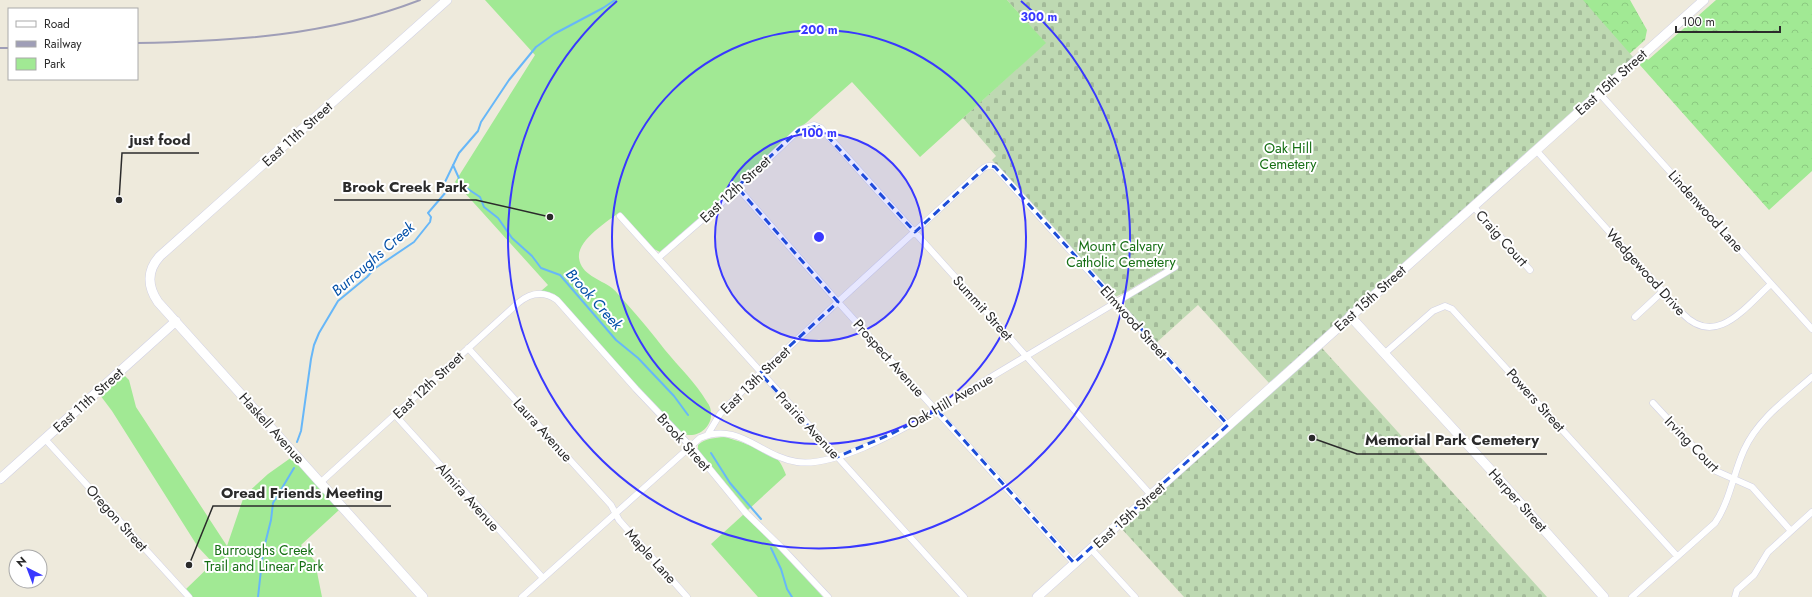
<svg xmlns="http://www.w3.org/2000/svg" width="1812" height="597" font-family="Jost,sans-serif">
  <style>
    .forest { fill: url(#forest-crowns) }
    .cemetery { fill: url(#cemetery-stones) }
    .park { fill: #a1e994 }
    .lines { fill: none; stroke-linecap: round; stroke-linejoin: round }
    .stream { stroke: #67b7f8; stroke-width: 2 }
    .street-casing { stroke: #d1d1e5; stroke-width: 7 }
    .secondary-casing { stroke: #d1d1e5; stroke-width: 10 }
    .street { stroke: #fff; stroke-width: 6 }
    .secondary { stroke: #fff; stroke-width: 9 }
    .rail { stroke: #9f9eb7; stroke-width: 2 }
    .marked { fill: none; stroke: #1d4ed8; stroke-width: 3; stroke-dasharray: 8 5; stroke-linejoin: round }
    .ring { fill: none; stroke: #3938ff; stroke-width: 2 }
    .labels { text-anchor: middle; stroke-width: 4; stroke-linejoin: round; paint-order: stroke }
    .street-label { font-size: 14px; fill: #2b2b2b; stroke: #fff }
    .park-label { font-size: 14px; fill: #166f14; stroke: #fff }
    .water-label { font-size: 15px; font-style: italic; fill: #0350a8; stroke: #fff }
    .centre { fill: #3938ff; stroke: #fff; stroke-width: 2 }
    .ring-label { font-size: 12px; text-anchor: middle; font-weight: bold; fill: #3938ff; stroke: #fff; stroke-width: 4; stroke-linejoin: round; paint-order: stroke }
    .leader { fill: none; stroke: #2b2b2b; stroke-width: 1.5 }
    .callout-dot { fill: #2b2b2b; stroke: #fff; stroke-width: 1.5 }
    .callout-label { font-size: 15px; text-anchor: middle; font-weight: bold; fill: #2b2b2b; stroke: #fff; stroke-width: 4; stroke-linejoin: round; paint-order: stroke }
  </style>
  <defs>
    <pattern id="forest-crowns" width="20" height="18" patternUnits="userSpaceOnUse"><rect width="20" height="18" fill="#a1e994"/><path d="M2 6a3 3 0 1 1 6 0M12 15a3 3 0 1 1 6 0" fill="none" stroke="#8bc880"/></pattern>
    <pattern id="cemetery-stones" width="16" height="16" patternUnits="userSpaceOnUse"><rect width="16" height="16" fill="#bed9b2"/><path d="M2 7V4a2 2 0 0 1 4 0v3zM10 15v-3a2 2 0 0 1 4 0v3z" fill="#a3ba99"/></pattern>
  </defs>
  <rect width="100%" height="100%" fill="#eeeadc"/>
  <path class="forest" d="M1572,0H1630L1647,30L1645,40L1625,58Z
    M1716,0H1812V171L1769,210L1639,64L1646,58L1648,60Z"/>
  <path class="cemetery" d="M1007,0H1583L1633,57L1269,383L1198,305L1156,343L1125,307V301L1129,298L1176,269L1173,264L1124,293L1115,297L992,160L996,156L963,118L1045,43Z
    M1322,348L1547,597H1184L1121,528Z"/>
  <path class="park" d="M485,0H1007L1046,43L920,157L852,82L806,123L797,129L713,206L660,252L654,249L620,212C608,221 577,240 579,258C581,275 600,279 612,288C617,292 621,298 626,303C640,319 653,334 665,350C679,367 696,383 707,402C710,406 711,409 711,414C712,428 695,440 682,433L627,375L560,299L554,294L541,291L548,285L455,182L535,55Z
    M124,375L129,380L136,407L227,546L244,496L268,474L292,457L339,510L301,545L321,568L317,572L322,597H193L186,589L213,563L198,547L112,411L100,395Z
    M724,437C735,439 772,453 779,461C782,465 784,470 786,475L748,510L698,450V445C705,438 715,438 724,437Z
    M744,514L776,546L823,597H758L711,544Z"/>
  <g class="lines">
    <path class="stream" d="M453,165L462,185L480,197L484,207L498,218L512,238L532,256L541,268L560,275L616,340L638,358L674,396L688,415
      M297,442L301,431L311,359L314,345L319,333L338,301L367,277L374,269L414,242L430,222L431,217L428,213L446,192L444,184L459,153L478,131L481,122L509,80L536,47L554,34L603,8L615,0
      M711,453L730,483L761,519
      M771,548L781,569L787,589L792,597
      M258,597L263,552L271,520L273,503L294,468"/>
    <defs>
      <path id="street" d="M1599,93L1812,329
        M1536,150L1682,313C1716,349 1745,307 1771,284
        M737,187L838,302L1074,563
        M1473,206L1530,270
        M620,216L964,597
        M658,258L719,205L799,130L814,125L821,128L1151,495
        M1635,317L1663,291
        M468,348L611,505L619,520L687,597
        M1384,354L1433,311L1445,306L1452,309L1677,556
        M1653,403L1716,471L1752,487L1791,531
        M395,415L543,578
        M708,434L720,414L754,379L972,179C978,173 986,162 995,167L1191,385L1228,425
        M45,439L189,597
        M321,482L518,303C530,293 543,290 557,300L636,389L695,451L745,512L781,547L828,597
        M1091,549L1135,597
        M522,597L700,438C739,421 761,457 797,462C834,467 894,434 926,416L1175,267
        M1632,597L1715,523C1730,501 1733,474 1744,450C1758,419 1787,399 1812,377
        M1735,597L1737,590L1754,575L1768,552L1812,512"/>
      <path id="secondary" d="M1350,316L1489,468L1604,597
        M0,479L176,321
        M423,597L158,302C147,286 147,270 160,256L447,0
        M1037,597L1704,0"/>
    </defs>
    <use href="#street" class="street-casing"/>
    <use href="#secondary" class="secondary-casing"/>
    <use href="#street" class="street"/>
    <use href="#secondary" class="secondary"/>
    <path class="rail" d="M137,43C235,41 327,36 420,0
      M0,48H9"/>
  </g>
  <path class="marked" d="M818,126L915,232L988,165L995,167L1228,425L1074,563L937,410L891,434L837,457L760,373L838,302L737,187L799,130Z"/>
  <circle cx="819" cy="237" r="104" fill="#3938ff" fill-opacity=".12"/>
  <g class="ring">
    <circle cx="819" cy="237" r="104"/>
    <circle cx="819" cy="237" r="207"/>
    <path d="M1021 1A311 311 0 1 1 617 1"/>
  </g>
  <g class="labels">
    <g class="street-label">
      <text transform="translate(1611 82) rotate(-42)" y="5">East 15th Street</text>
      <text transform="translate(297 134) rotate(-42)" y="5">East 11th Street</text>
      <text transform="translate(735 189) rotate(-43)" y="5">East 12th Street</text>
      <text transform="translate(1706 211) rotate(48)" y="5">Lindenwood Lane</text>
      <text transform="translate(1502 238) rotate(48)" y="5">Craig Court</text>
      <text transform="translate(1646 272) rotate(48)" y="5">Wedgewood Drive</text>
      <text transform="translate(1370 298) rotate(-42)" y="5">East 15th Street</text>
      <text transform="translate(983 308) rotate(48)" y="5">Summit Street</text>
      <text transform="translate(1134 322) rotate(48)" y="5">Elmwood Street</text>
      <text transform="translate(889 358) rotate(48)" y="5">Prospect Avenue</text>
      <text transform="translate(755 380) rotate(-44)" y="5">East 13th Street</text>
      <text transform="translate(428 385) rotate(-43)" y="5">East 12th Street</text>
      <text transform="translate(88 400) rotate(-42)" y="5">East 11th Street</text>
      <text transform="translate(1536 400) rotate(48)" y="5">Powers Street</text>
      <text transform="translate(950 401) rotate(-30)" y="5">Oak Hill Avenue</text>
      <text transform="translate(808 425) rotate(47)" y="5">Prairie Avenue</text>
      <text transform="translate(272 428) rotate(48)" y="5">Haskell Avenue</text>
      <text transform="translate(543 430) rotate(48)" y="5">Laura Avenue</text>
      <text transform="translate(684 442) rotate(48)" y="5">Brook Street</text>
      <text transform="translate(1692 444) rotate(46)" y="5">Irving Court</text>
      <text transform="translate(468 497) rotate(48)" y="5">Almira Avenue</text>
      <text transform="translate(1518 500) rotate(48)" y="5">Harper Street</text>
      <text transform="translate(1129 515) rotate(-42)" y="5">East 15th Street</text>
      <text transform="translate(117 518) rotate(48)" y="5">Oregon Street</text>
      <text transform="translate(651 556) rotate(48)" y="5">Maple Lane</text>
    </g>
    <g class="park-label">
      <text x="1288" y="153">Oak Hill<tspan x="1288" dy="16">Cemetery</tspan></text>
      <text x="1121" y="251">Mount Calvary<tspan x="1121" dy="16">Catholic Cemetery</tspan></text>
      <text x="264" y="555">Burroughs Creek<tspan x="264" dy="16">Trail and Linear Park</tspan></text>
    </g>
    <g class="water-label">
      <text transform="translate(373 259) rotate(-41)" y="5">Burroughs Creek</text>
      <text transform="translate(594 299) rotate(48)" y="5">Brook Creek</text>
    </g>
  </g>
  <circle cx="819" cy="237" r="6" class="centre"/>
  <g class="ring-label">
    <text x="1039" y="21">300 m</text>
    <text x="819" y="34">200 m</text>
    <text x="819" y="137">100 m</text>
  </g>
  <path class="leader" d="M119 200L122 153H199M550 217L476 200H334M1312 438L1357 454H1547M189 565L213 506H391"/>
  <g class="callout-dot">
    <circle cx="119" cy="200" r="4"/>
    <circle cx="550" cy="217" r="4"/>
    <circle cx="1312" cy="438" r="4"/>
    <circle cx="189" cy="565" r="4"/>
  </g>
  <g class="callout-label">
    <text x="160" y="145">just food</text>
    <text x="405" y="192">Brook Creek Park</text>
    <text x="1452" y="445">Memorial Park Cemetery</text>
    <text x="302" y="498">Oread Friends Meeting</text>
  </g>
  <rect x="8" y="8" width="130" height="72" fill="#ffffff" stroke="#aaaaaa"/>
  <rect x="16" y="21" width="20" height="6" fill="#ffffff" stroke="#aaaaaa"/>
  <text x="44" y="28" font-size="12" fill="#2b2b2b">Road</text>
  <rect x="16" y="41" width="20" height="6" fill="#9f9eb7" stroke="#aaaaaa"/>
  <text x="44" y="48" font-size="12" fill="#2b2b2b">Railway</text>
  <rect x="16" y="58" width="20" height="12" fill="#a1e994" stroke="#aaaaaa"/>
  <text x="44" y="68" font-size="12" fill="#2b2b2b">Park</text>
  <g transform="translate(28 569) rotate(318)"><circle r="19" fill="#ffffff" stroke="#aaaaaa"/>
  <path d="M0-3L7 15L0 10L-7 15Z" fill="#3938ff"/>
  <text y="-6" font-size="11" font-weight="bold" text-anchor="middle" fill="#2b2b2b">N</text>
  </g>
  <path d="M1676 26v6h104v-6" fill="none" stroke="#2b2b2b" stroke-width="2"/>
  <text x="1682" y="26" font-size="12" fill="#2b2b2b" stroke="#ffffff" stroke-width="3" paint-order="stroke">100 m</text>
</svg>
